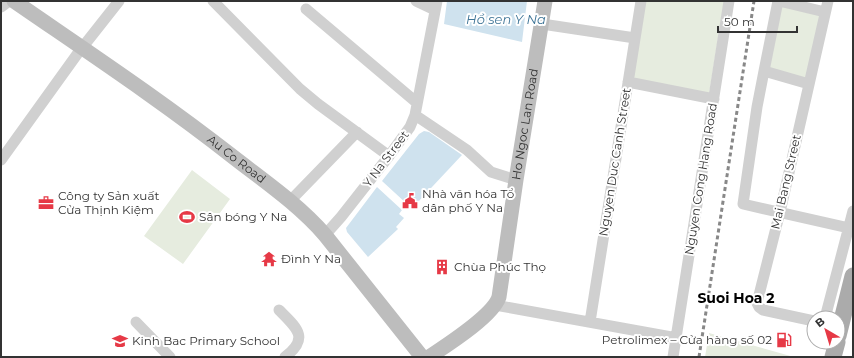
<svg xmlns="http://www.w3.org/2000/svg" width="854" height="358" font-family="Montserrat,sans-serif">
  <style>
    .green { fill: #e6ecdf }
    .water { fill: #cfe2ee }
    .lines { fill: none; stroke-linecap: round; stroke-linejoin: round }
    .street { stroke: #d0d0d0; stroke-width: 11 }
    .secondary { stroke: #bdbdbd; stroke-width: 15 }
    .primary { stroke: #ababab; stroke-width: 17 }
    .rail { stroke: #888; stroke-width: 3; stroke-dasharray: 4 3; stroke-linecap: butt }
    .labels { text-anchor: middle; stroke-width: 4; stroke-linejoin: round; paint-order: stroke }
    .street-label { font-size: 12px; fill: #333; stroke: #fff }
    .poi-label { font-size: 12px; fill: #333; stroke: #fff; text-anchor: start }
    .water-label { font-size: 13px; font-style: italic; fill: #3f7597; stroke: #fff }
    .quarter-label { font-size: 14px; font-weight: bold; fill: #000; stroke: #fff }
  </style>
  <rect width="100%" height="100%" fill="#fff"/>
  <path class="green" d="M643,1H724L709,94L632,79Z
    M780,4L823,12L809,79L767,70Z
    M192,170L230,199L183,264L144,236Z
    M709,333L794,357H705Z"/>
  <path class="water" d="M447,1H527L522,42L444,24Z
    M424,131L429,132L462,155L417,203L412,199L407,204L382,181L419,134Z
    M377,187L402,210L399,214L404,218L396,227L398,229L368,257L347,232L346,228Z"/>
  <g class="lines">
    <path class="street" d="M213,1L300,89L318,104L389,156
      M416,1L435,10
      M778,1L764,71L809,84
      M779,1L825,12
      M1,7L9,1
      M306,9L416,102
      M542,24L635,38
      M764,71L757,107L743,204L853,229
      M628,82L714,99
      M415,115L467,150L491,172L516,180
      M1,160L78,53L119,1
      M290,201L357,132
      M325,235L341,217L389,156L410,127L415,115L437,1
      M495,305L677,338
      M279,310C297,328 310,338 285,357
      M825,318L853,211
      M814,321L763,310L759,307L757,303L780,212L828,1
      M136,322L170,357
      M590,322L641,1
      M673,357L729,1"/>
    <g class="secondary">
      <path id="s1" d="M14,1C88,52 162,101 232,156C264,181 298,204 325,235L422,357"/>
      <path id="s2" d="M429,357C447,345 493,316 499,297L516,180L545,1"/>
    </g>
    <path class="primary" d="M838,336L853,276
      M833,357L837,342"/>
    <path class="rail" d="M699,357L754,1"/>
  </g>
  <defs>
    <symbol id="civic-bare" viewBox="-9 -9 18 18"><path d="M-.6-6.5H3V-4.5H.6V-3L4-1V1h2V6H-6V1h2V-1L-.6-3ZM-1.2 2.5V6h2.4V2.5Z" fill="#e63946" stroke="#fff" stroke-width="2.5" paint-order="stroke"/></symbol>
    <symbol id="office-bare" viewBox="-9 -9 18 18"><path d="M-6-3h4V-5.5h4V-3h4V5H-6ZM-1-4.5V-3h2v-1.5ZM-6 0V1H6V0Z" fill="#e63946" stroke="#fff" stroke-width="2.5" paint-order="stroke"/></symbol>
    <symbol id="stadium-bare" viewBox="-9 -9 18 18"><path d="M0-5a6.5 5 0 1 0 0 10a6.5 5 0 1 0 0-10ZM-3.5-1.8h7v3.6h-7Z" fill="#e63946" stroke="#fff" stroke-width="2.5" paint-order="stroke"/></symbol>
    <symbol id="temple-bare" viewBox="-9 -9 18 18"><path d="M0-6L5-2H3V0L6.5 2.5H4V6H1.5V3h-3V6H-4V2.5H-6.5L-3 0V-2H-5Z" fill="#e63946" stroke="#fff" stroke-width="2.5" paint-order="stroke"/></symbol>
    <symbol id="building-bare" viewBox="-9 -9 18 18"><path d="M-4-6H4V6H1V3H-1V6H-4ZM-2.5-4.3h1.7v1.8h-1.7ZM.8-4.3h1.7v1.8H.8ZM-2.5-1h1.7V.8h-1.7ZM.8-1h1.7V.8H.8Z" fill="#e63946" stroke="#fff" stroke-width="2.5" paint-order="stroke"/></symbol>
    <symbol id="fuel-bare" viewBox="-9 -9 18 18"><path d="M-5.5-6h7V0h2V4h1.3V-2.5L3-4.5l.8-.8L6-3V5H2.5V1h-1V6h-7ZM-4.2-4.7v3.2H.2V-4.7Z" fill="#e63946" stroke="#fff" stroke-width="2.5" paint-order="stroke"/></symbol>
    <symbol id="school-bare" viewBox="-9 -9 18 18"><path d="M0-5L7-2L0 1L-7-2ZM-4 1L0 2.5L4 1V4Q0 6-4 4Z" fill="#e63946" stroke="#fff" stroke-width="2.5" paint-order="stroke"/></symbol>
  </defs>
  <g fill-rule="evenodd">
    <use href="#civic-bare" x="399" y="190" width="22" height="22"/>
    <use href="#office-bare" x="35" y="192" width="22" height="22"/>
    <use href="#stadium-bare" x="176" y="206" width="22" height="22"/>
    <use href="#temple-bare" x="258" y="248" width="22" height="22"/>
    <use href="#building-bare" x="431" y="256" width="22" height="22"/>
    <use href="#fuel-bare" x="773" y="329" width="22" height="22"/>
    <use href="#school-bare" x="109" y="330" width="22" height="22"/>
  </g>
  <g class="labels">
    <g class="street-label">
      <text dy="4" stroke="none"><textPath href="#s2" startOffset="268">Ho Ngoc Lan Road</textPath></text>
      <text dy="4" stroke="none"><textPath href="#s1" startOffset="273">Au Co Road</textPath></text>
      <text transform="translate(386 159) rotate(-53)" y="4">Y Na Street</text>
      <text transform="translate(615 162) rotate(-81)" y="4">Nguyen Duc Canh Street</text>
      <text transform="translate(701 179) rotate(-81)" y="4">Nguyen Cong Hang Road</text>
      <text transform="translate(786 182) rotate(-77)" y="4">Mai Bang Street</text>
    </g>
    <g class="poi-label">
      <text x="422" y="198">Nhà văn hóa Tổ<tspan x="422" dy="14">dân phố Y Na</tspan></text>
      <text x="58" y="200">Công ty Sản xuất<tspan x="58" dy="14">Cửa Thịnh Kiệm</tspan></text>
      <text x="199" y="221">Sân bóng Y Na</text>
      <text x="281" y="263">Đình Y Na</text>
      <text x="454" y="271">Chùa Phúc Thọ</text>
      <text x="772" y="344" text-anchor="end">Petrolimex – Cửa hàng số 02</text>
      <text x="132" y="345">Kinh Bac Primary School</text>
    </g>
    <g class="water-label">
      <text x="506" y="24">Hồ sen Y Na</text>
    </g>
    <g class="quarter-label">
      <text x="736" y="303">Suoi Hoa 2</text>
    </g>
  </g>
  <rect width="854" height="358" fill="none" stroke="#333333" stroke-width="4"/>
  <g transform="translate(826 330) rotate(322)"><circle r="19" fill="#ffffff" stroke="#adadad"/>
  <path d="M0-3L7 15L0 10L-7 15Z" fill="#e63946"/>
  <text y="-6" font-size="11" font-weight="bold" text-anchor="middle" fill="#333333">B</text>
  </g>
  <path d="M718 26v6h79v-6" fill="none" stroke="#333333" stroke-width="2"/>
  <text x="724" y="26" font-size="12" fill="#333333" stroke="#ffffff" stroke-width="3" paint-order="stroke">50 m</text>
</svg>
